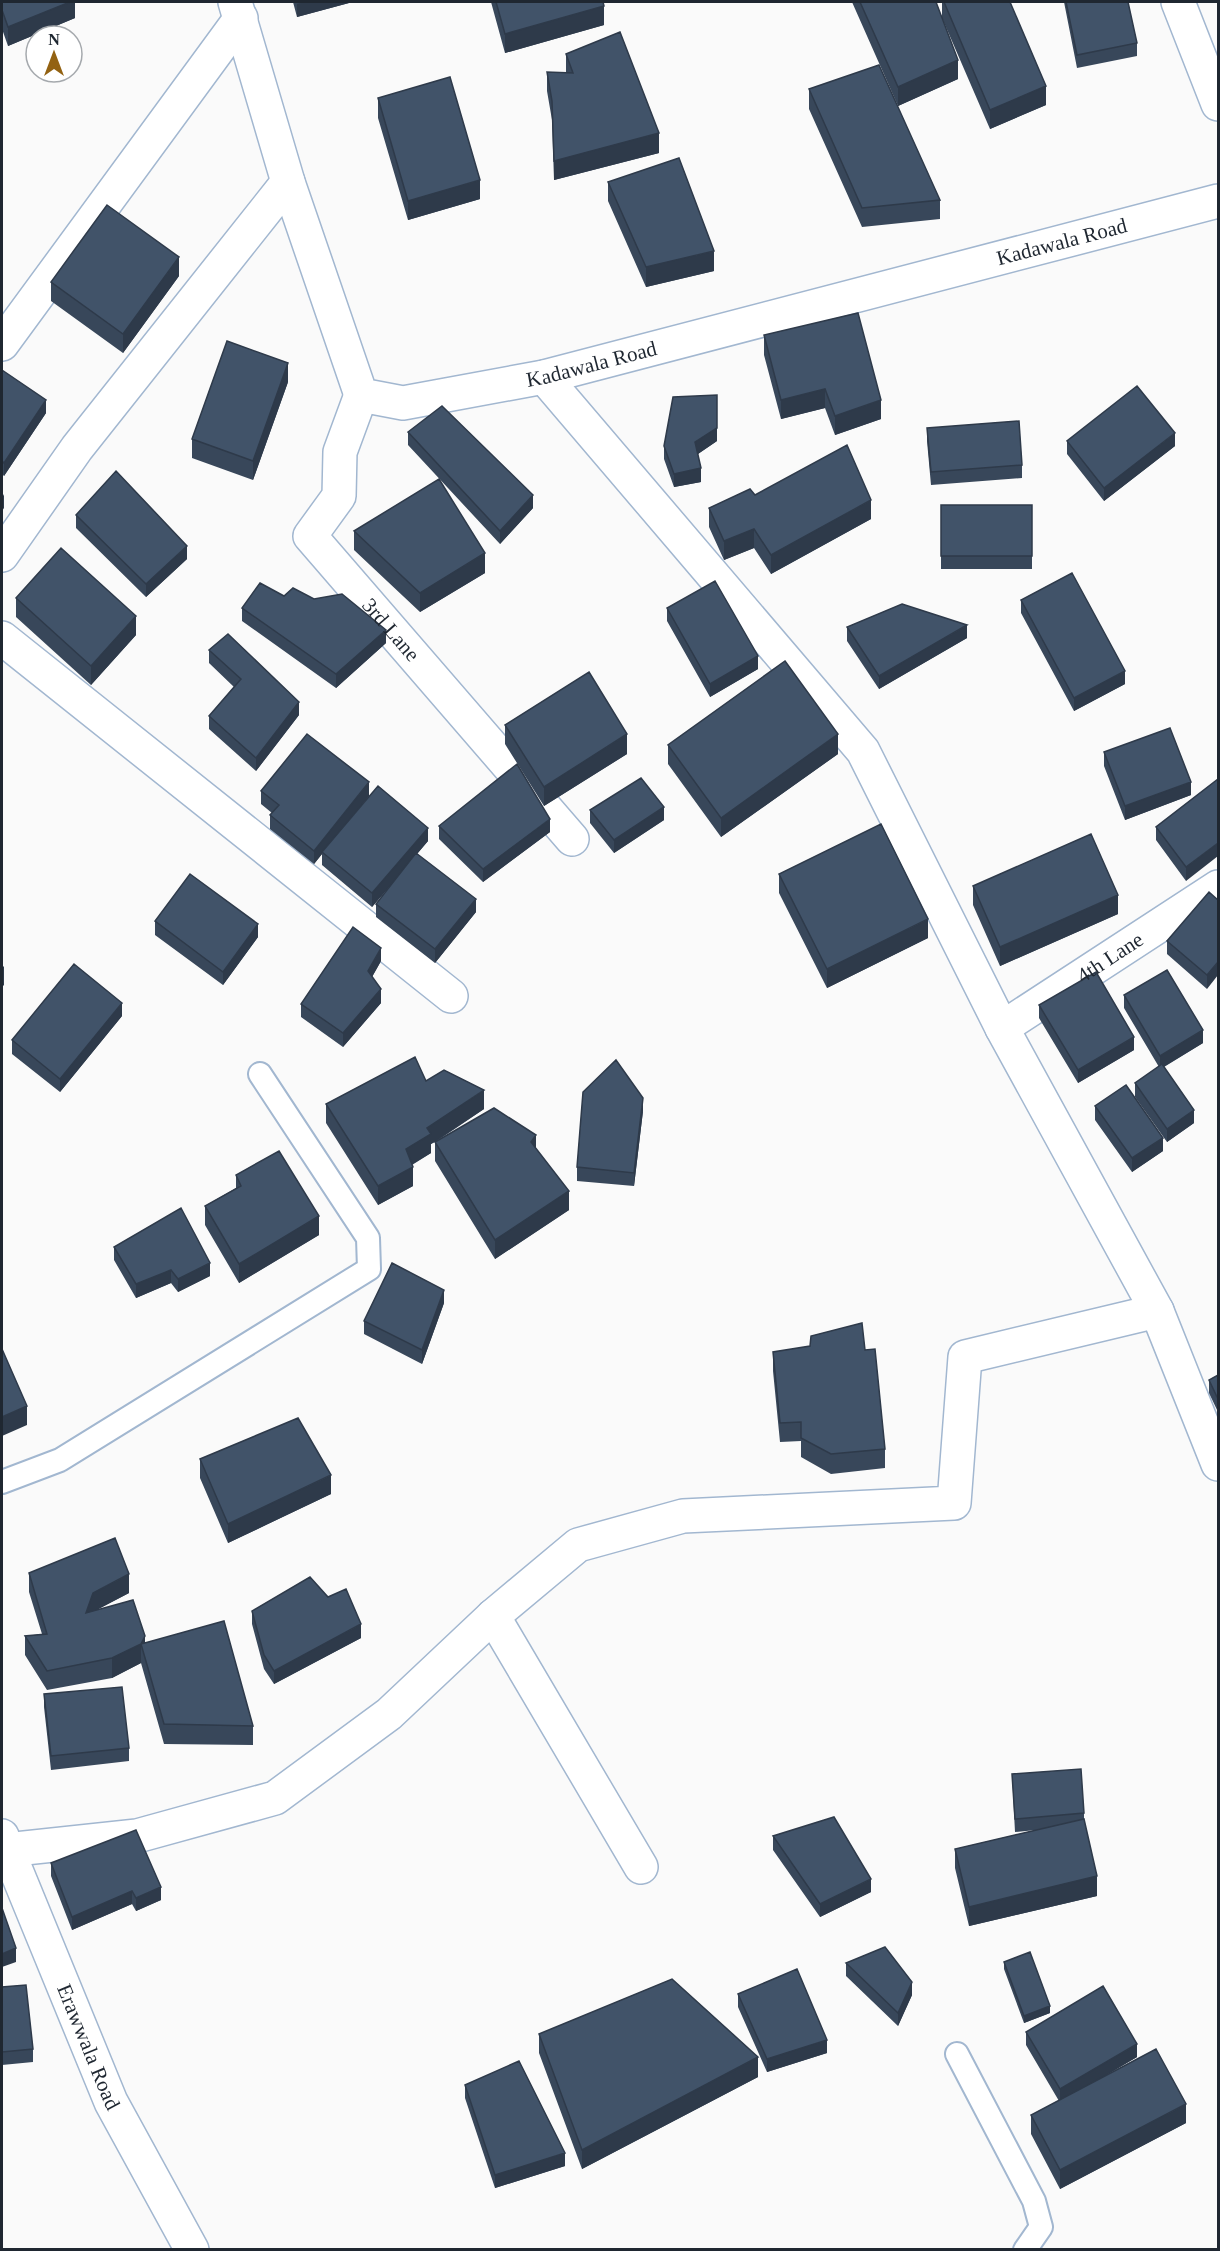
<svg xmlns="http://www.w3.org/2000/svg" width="1220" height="2251" font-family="Georgia,serif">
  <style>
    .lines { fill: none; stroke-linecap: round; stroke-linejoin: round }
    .service-casing { stroke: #a2b7d0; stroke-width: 26 }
    .minor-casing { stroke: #a2b7d0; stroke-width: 36 }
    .service { stroke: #fff; stroke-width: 22 }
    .minor { stroke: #fff; stroke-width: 33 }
    .wall { fill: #38475a }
    .shaded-wall { fill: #2e3a4a }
    .building { fill: #415369; stroke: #2e3a4a; stroke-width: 1.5 }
    .labels { text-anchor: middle; stroke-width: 6; stroke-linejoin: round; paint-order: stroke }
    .street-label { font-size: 21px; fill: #1f2731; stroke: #fff }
  </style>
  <rect width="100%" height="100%" fill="#fafafa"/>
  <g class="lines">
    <defs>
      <path id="service" d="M2,1482L60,1460L369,1269L368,1238L260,1074
        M957,2054L1034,2201L1041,2227L1025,2250"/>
      <g id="minor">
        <path id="s1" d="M235,2L288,182L361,395L403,403L544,377L1218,201"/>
        <path d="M1178,2L1218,104"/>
        <path d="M2,344L241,18"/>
        <path d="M544,377L863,751L1002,1028L1157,1311L1218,1464"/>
        <path id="s2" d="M361,395L340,452L339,496L310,536L572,839"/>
        <path d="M2,555L77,448L288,182"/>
        <path d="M2,638L451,996"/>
        <path id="s3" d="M1002,1028L1218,887"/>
        <path d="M493,1616L641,1867"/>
        <path id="s4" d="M2,1836L111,2102L192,2250"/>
        <path d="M6,1850L137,1836L275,1798L389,1714L493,1616L578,1545L683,1516L954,1503L965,1357L1157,1311"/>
      </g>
    </defs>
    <use href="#service" class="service-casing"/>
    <use href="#minor" class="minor-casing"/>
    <use href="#service" class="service"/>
    <use href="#minor" class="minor"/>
  </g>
  <path class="wall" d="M2,2H75V18L8,46L2,29Z
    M293,2H349V3L297,17Z
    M491,2H603L604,25L505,53Z
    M852,2H936L958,79L898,106Z
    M942,2H1010L1046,105L990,129L942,18Z
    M1064,2H1128L1137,43V56L1077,68Z
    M1218,22V40L1217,36V23Z
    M566,54L659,153L554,180L552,120L547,91V72L566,73Z
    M809,89L940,200V219L862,227L809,109Z
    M378,98L480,199L408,220L378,118Z
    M608,182L714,271L646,287L608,201Z
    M179,276L123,353L51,301V282Z
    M764,335L881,419L835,435L825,408L781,419L764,355Z
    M2,370L46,413L4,476L2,474Z
    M288,382L253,480L192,458V439Z
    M927,428L1022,465V478L931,485L927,441Z
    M408,432L533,508L500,544L408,445Z
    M717,441L698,454L701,482L674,487L664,459V446Z
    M1067,441L1175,446L1104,501L1067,454Z
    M755,495L871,519L771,574L754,548L724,560L709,527V508Z
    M941,505H1032V569H941Z
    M76,515L187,559L146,597L76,528Z
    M354,531L485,573L420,612L354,550Z
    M284,596L386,643L336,688L242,621V608Z
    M16,598L136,635L91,685L16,617Z
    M1021,600L1125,684L1074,711L1021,613Z
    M667,608L758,669L710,697L667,621Z
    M847,627L967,638L879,689L847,641Z
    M209,650L299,715L256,771L209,729V716L234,687L209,663Z
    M505,725L627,754L544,806L505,744Z
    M668,745L838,754L721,837L668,764Z
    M1104,752L1191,795L1125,820L1104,766Z
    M1218,779L1186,881L1156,840V827Z
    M261,791L369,796L349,820L428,841L417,854L476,912L435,963L376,917V904L398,877L372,907L322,865V854L314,864L270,829V815L272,813L261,804Z
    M590,810L664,820L614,853L590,823Z
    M439,826L550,832L483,882L439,839Z
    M779,874L928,938L827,988L779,893Z
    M973,886L1118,914L1000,966L973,905Z
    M1209,892L1207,989L1167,954V941Z
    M155,921L258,937L223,985L155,935Z
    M381,961L372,977L381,1003L343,1047L301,1017V1004Z
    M1124,995L1203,1043L1164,1067L1194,1123L1167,1142L1135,1097V1083L1159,1067L1124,1008Z
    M1039,1005L1134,1050L1078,1083L1039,1018Z
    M122,1016L60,1092L12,1054V1040Z
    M426,1081L484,1109L437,1141L536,1149L569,1210L495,1259L435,1161V1142L431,1144V1153L412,1165L413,1186L378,1205L326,1123V1104Z
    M1095,1106L1163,1151L1132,1172L1095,1120Z
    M643,1111L634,1186L577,1181V1167Z
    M236,1175L319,1235L239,1283L205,1225V1206L236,1188Z
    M114,1247L210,1276L178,1292L171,1283L136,1298L114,1260Z
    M444,1303L422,1364L364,1334V1321Z
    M865,1350L885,1449V1468L831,1474L801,1457V1441L780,1442L773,1371V1352Z
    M1218,1375V1412L1209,1393V1380Z
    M200,1459L331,1494L228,1543L200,1478Z
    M29,1573L129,1593L98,1609L145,1643L253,1726V1745L164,1744L141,1663L112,1678L47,1690L25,1655V1636L42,1634L29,1592Z
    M252,1611L361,1638L274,1684L264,1669L252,1624Z
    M44,1694L129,1748V1761L51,1770L44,1707Z
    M1012,1774L1084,1813V1819L1097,1896L969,1926L955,1868V1849L1036,1830L1015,1832Z
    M773,1836L871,1892L820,1917L773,1850Z
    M51,1863L161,1900L136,1911L132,1904L72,1930L51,1876Z
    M1004,1962L1050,2013L1024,2023L1004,1969Z
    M846,1963L912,1995L898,2026L846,1976Z
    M2,1987L33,2049V2062L2,2065Z
    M738,1994L827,2053L767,2072L738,2007Z
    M1026,2032L1137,2057L1095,2082L1186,2123L1060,2189L1031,2134V2115L1059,2101L1026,2045Z
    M539,2034L758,2077L582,2169L539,2053Z
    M465,2085L565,2166L495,2188L465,2098Z"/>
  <path class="shaded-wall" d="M70,2H75V18L8,46V27Z
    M305,2H349V3L297,17V4Z
    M604,6V25L505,53V34Z
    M958,60V79L898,106V87Z
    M1046,86V105L990,129V110Z
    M659,133V153L554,180V161Z
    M480,180V199L408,220V201Z
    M714,251V271L646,287V267Z
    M179,257V276L123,353V334Z
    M288,363V382L253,480V461Z
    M825,389V408L781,419V400Z
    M717,395V441L695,456V442Z
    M46,400V413L4,476V463Z
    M881,400V419L835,435V416Z
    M1175,433V446L1104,501V488Z
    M701,468V482L674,487V474Z
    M4,494V508L2,511V498Z
    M533,495V508L500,544V531Z
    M871,500V519L771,574V555Z
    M754,529V548L724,560V541Z
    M187,546V559L146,597V584Z
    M485,553V573L420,612V593Z
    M136,616V635L91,685V666Z
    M967,625V638L879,689V676Z
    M386,630V643L336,688V674Z
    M758,656V669L710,697V684Z
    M1125,671V684L1074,711V698Z
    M299,702V715L256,771V758Z
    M627,734V754L544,806V787Z
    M838,734V754L721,837V818Z
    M369,782V796L324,852H322V854L314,864V851Z
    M1191,782V795L1125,820V806Z
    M664,807V820L614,853V840Z
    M550,819V832L483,882V869Z
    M428,828V841L372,907V893Z
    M1218,843V856L1186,881V867Z
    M1118,895V914L1000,966V947Z
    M476,899V912L435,963V949Z
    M928,919V938L827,988V969Z
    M258,924V937L223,985V972Z
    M381,948V961L368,984V971Z
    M1218,962V975L1207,989V975Z
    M4,966V985L2,987V968Z
    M381,989V1003L343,1047V1033Z
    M122,1003V1016L60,1092V1079Z
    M1203,1030V1043L1160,1069V1056Z
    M1134,1037V1050L1078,1083V1070Z
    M484,1090V1109L431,1144V1153L406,1168V1149L427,1128Z
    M643,1098V1111L634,1186V1173Z
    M1194,1110V1123L1167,1142V1129Z
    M536,1135V1155L531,1142Z
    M1163,1138V1151L1132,1172V1158Z
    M413,1167V1186L378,1205V1186Z
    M569,1191V1210L495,1259V1240Z
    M319,1216V1235L239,1283V1264Z
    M210,1263V1276L178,1292V1279Z
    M171,1270V1283L136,1298V1284Z
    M444,1290V1303L422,1364V1350Z
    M27,1406V1425L2,1436V1417Z
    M331,1475V1494L228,1543V1524Z
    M129,1574V1593L93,1612L86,1613L93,1593Z
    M361,1624V1638L274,1684V1671Z
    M145,1636V1655L141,1644V1663L112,1678V1658Z
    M1097,1876V1896L969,1926V1907Z
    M871,1879V1892L820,1917V1904Z
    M161,1887V1900L136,1911V1898Z
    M132,1891V1904L72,1930V1917Z
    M16,1948V1962L2,1967V1954Z
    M912,1982V1995L898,2026V2013Z
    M1050,2006V2013L1024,2023V2016Z
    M827,2040V2053L767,2072V2059Z
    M1137,2044V2057L1060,2102V2089Z
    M758,2057V2077L582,2169V2150Z
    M1186,2104V2123L1060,2189V2170Z
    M565,2153V2166L495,2188V2175Z"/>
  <path class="building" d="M2,2H70L8,27L2,10Z
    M496,2H603L604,6L505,34Z
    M860,2H936L958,60L898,87Z
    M944,2H1010L1046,86L990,110Z
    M1066,2H1128L1137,43L1077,55Z
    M620,32L659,133L554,161L552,101L547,72L573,73L566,54Z
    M879,65L940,200L862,208L809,89Z
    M450,77L480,180L408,201L378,98Z
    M679,158L714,251L646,267L608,182Z
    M107,205L179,257L123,334L51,282Z
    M858,313L881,400L835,416L825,389L781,400L764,335Z
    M227,341L288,363L253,461L192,439Z
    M2,370L46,400L4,463L2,461Z
    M1137,386L1175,433L1104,488L1067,441Z
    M717,395V428L695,442L701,468L674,474L664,446L673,397Z
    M442,406L533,495L500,531L408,432Z
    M1019,421L1022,465L931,472L927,428Z
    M847,445L871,500L771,555L754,529L724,541L709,508L750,489L755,495Z
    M116,471L187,546L146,584L76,515Z
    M439,479L485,553L420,593L354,531Z
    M941,505H1032V556H941Z
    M61,548L136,616L91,666L16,598Z
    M1072,573L1125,671L1074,698L1021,600Z
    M715,581L758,656L710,684L667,608Z
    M260,583L284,596L293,588L314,599L342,594L386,630L336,674L242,608Z
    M902,604L967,625L879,676L847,627Z
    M228,634L299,702L256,758L209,716L241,679L209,650Z
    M785,661L838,734L721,818L668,745Z
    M589,672L627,734L544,787L505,725Z
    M1170,728L1191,782L1125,806L1104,752Z
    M307,734L369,782L314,851L270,815L279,805L261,791Z
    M517,764L550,819L483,869L439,826Z
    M641,778L664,807L614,840L590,810Z
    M1218,779V843L1186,867L1156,827Z
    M378,786L428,828L372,893L322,852Z
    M881,824L928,919L827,969L779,874Z
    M1091,834L1118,895L1000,947L973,886Z
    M416,853L476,899L435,949L376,904Z
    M190,874L258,924L223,972L155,921Z
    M1209,892L1218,900V962L1207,975L1167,941Z
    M353,927L381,948L368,971L381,989L343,1033L301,1004Z
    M74,964L122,1003L60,1079L12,1040Z
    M1167,970L1203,1030L1160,1056L1124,995Z
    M1096,972L1134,1037L1078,1070L1039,1005Z
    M415,1057L426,1081L444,1070L484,1090L427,1128L431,1134L406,1149L413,1167L378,1186L326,1104Z
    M616,1060L643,1098L634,1173L577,1167L583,1092Z
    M1162,1064L1194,1110L1167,1129L1135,1083Z
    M1126,1085L1163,1138L1132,1158L1095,1106Z
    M494,1108L536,1135L531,1142L569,1191L495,1240L435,1142Z
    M279,1151L319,1216L239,1264L205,1206L241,1186L236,1175Z
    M181,1208L210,1263L178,1279L171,1270L136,1284L114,1247Z
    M392,1263L444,1290L422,1350L364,1321Z
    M862,1323L865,1350L875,1349L885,1449L831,1454L801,1438V1422L780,1423L773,1352L810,1346L811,1336Z
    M2,1349L27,1406L2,1417Z
    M1218,1375V1399L1209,1380Z
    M298,1418L331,1475L228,1524L200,1459Z
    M115,1538L129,1574L93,1593L86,1613L133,1600L145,1636L141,1644L112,1658L47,1671L25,1636L47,1634L29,1573Z
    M310,1577L328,1597L346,1589L361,1624L274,1671L264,1655L252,1611Z
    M224,1621L253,1726L164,1724L141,1644Z
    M122,1687L129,1748L51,1756L44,1694Z
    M1081,1769L1084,1813L1015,1819L1012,1774Z
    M834,1817L871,1879L820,1904L773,1836Z
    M1084,1819L1097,1876L969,1907L955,1849Z
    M136,1830L161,1887L136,1898L132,1891L72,1917L51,1863Z
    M2,1908L16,1948L2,1954Z
    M885,1947L912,1982L898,2013L846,1963Z
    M1030,1952L1050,2006L1024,2016L1004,1962Z
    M797,1969L827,2040L767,2059L738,1994Z
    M672,1979L758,2057L582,2150L539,2034Z
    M26,1985L33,2049L2,2052V1987Z
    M1103,1986L1137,2044L1060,2089L1026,2032Z
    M1156,2049L1186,2104L1060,2170L1031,2115Z
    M519,2061L565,2153L495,2175L465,2085Z"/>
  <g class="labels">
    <g class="street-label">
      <text dy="7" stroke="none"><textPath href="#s1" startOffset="1134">Kadawala Road</textPath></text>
      <text dy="7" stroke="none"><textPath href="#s1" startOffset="648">Kadawala Road</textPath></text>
      <text dy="7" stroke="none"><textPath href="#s2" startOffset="278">3rd Lane</textPath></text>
      <text dy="7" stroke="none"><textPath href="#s3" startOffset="129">4th Lane</textPath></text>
      <text dy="7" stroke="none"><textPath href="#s4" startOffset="228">Erawwala Road</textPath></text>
    </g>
  </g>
  <rect width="1220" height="2251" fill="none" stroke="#1f2731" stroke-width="6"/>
  <g transform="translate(54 54)"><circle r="28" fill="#ffffff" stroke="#a5a9ad" stroke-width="1.5"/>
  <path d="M0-4.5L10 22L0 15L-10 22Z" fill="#936212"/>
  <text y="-9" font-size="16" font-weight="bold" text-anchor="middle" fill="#1f2731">N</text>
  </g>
</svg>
